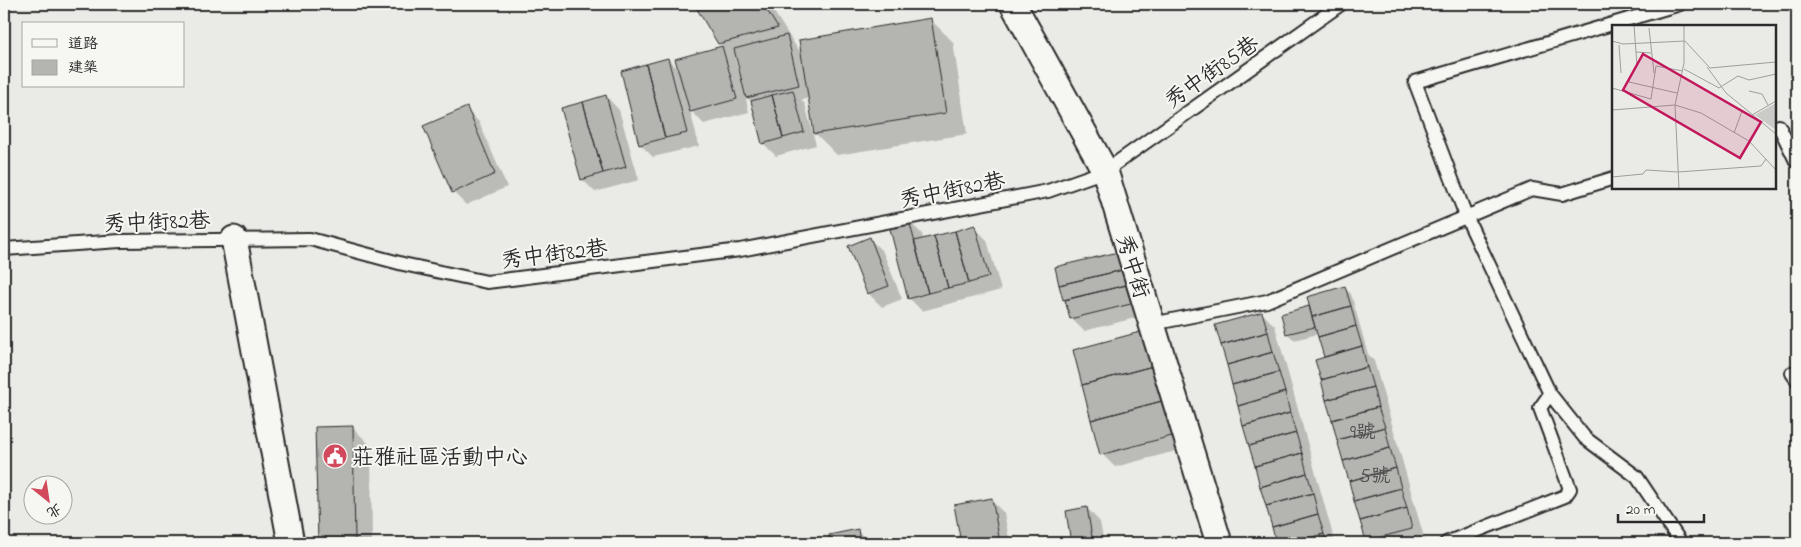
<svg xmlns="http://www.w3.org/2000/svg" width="1801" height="547" font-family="'Indie Flower','LXGW WenKai TC',sans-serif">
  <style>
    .shadow { fill: #0003; fill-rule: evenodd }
    .building { fill: #b4b4b1; stroke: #2b2b2b }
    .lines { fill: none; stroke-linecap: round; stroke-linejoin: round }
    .service-casing { stroke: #2b2b2b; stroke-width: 16 }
    .minor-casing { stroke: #2b2b2b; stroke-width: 29 }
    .service { stroke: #f6f6f2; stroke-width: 12 }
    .minor { stroke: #f6f6f2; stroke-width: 25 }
    .labels { text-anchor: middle; stroke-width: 4; stroke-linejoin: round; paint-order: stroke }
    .number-label { font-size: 20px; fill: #4d4d4c }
    .street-label { font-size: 22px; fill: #2b2b2b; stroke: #f6f6f2 }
    .poi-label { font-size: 22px; fill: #2b2b2b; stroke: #f6f6f2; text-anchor: start }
    .inset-road { fill: none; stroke: #9e9e9b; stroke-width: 1 }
    .view { fill: #c2185b; fill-opacity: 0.15; stroke: #c2185b; stroke-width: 2.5 }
    .inset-edge { fill: none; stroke: #2b2b2b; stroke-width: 2.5 }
  </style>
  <rect width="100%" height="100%" fill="#eaeae6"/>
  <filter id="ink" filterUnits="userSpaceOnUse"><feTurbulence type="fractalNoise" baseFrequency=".02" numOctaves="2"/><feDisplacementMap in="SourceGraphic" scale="10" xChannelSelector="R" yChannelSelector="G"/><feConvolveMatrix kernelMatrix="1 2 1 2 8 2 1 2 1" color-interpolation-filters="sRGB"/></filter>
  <g filter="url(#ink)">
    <path class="shadow" d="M696,4H769L795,45L802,53L931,20L953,42L967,134L837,155L815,133L810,98L801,100L805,104L816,145L776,156L763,143L752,103L745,95L749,112L704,124L690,110L699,146L653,157L640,144L668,59L680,72L677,60L723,47ZM735,58L737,61L741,72L739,73Z
      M606,96L619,110L639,180L595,192L582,179Z
      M466,109L479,122L507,187L466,205L453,192Z
      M909,221L922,234L923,240L974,227L987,240L1001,290L922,311L909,298Z
      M870,239L883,252L902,299L882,307L869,294L850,247Z
      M1130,250L1155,313L1084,331L1071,318L1057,268Z
      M1344,288L1351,294L1368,354L1374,361L1425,541L1369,543L1367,541L1316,360L1325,358L1318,334L1294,340L1288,334L1283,315L1311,307Z
      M1262,313L1275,326L1335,543H1277L1217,326Z
      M1168,343L1195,446L1115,467L1102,454Z
      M352,427L371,446L372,543H321L319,541Z
      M991,500L1004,513L1010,543H962L956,506Z
      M1087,508L1100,522L1104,543H1073L1067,512Z
      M857,530L870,543H832L830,536Z"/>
    <path class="building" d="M694,4H763L778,28L718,44Z
      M931,18L946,113L814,134L799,40Z
      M787,35L799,85L746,98L734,49Z
      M722,46L737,99L690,112L675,59Z
      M668,58L687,133L665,138L646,64Z
      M646,64L665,138L639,145L621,71Z
      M793,90L804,132L783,138L772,95Z
      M606,95L626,167L603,173L583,102Z
      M772,95L783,138L762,144L751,101Z
      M583,102L603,173L581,180L561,108Z
      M467,107L495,174L452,193L423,126Z
      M909,220L928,293L908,299L889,225Z
      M975,225L989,277L969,283L955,231Z
      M955,231L969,283L948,288L934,236Z
      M934,236L948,288L928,293L914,241Z
      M870,237L889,286L867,294L848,246Z
      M1131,249L1135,267L1059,285L1055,267Z
      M1135,267L1139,282L1063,300L1059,285Z
      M1139,282L1143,301L1070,319L1065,300Z
      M1345,286L1351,306L1312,317L1307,297Z
      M1309,306L1315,327L1286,334L1281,314Z
      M1351,306L1356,326L1318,337L1312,317Z
      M1262,312L1268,332L1221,345L1215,325Z
      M1356,326L1362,346L1324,357L1318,337Z
      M1155,328L1164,363L1082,385L1073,350Z
      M1268,332L1273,352L1227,365L1221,345Z
      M1362,346L1367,367L1321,380L1315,360Z
      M1273,352L1279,372L1232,385L1227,365Z
      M1164,363L1173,398L1091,420L1082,385Z
      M1367,367L1373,387L1326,400L1321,380Z
      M1279,372L1285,392L1238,406L1232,385Z
      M1373,387L1378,407L1332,420L1326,400Z
      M1285,392L1290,413L1243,426L1238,406Z
      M1173,398L1183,433L1100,455L1091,420Z
      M1378,407L1385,427L1337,440L1332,420Z
      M1290,413L1296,433L1249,446L1243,426Z
      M353,426L355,540L318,541L315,427Z
      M1385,427L1390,448L1343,461L1337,440Z
      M1296,433L1302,453L1255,466L1249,446Z
      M1390,448L1396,468L1349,481L1343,461Z
      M1302,453L1307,473L1260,487L1255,466Z
      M1396,468L1401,488L1354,501L1349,481Z
      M1307,473L1313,493L1266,506L1260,487Z
      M1401,488L1407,508L1360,521L1354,501Z
      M1313,493L1318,514L1272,527L1266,506Z
      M992,498L1000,543H961L954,505Z
      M1087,507L1093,543H1071L1066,511Z
      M1407,508L1412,529L1366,541L1360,521Z
      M1318,514L1324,534L1291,543H1276L1272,527Z
      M858,529L860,543H830L829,535Z
      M1324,534L1326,543H1291Z"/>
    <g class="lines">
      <defs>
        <path id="service" d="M1775,127L1779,126L1796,161
          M4,249L120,241L310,239L403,264L487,282L740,250L1048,191L1105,171L1341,4
          M1152,324L1267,301L1532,189L1562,194L1614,178
          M1792,373L1797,380
          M1550,394L1585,438L1637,477L1681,543
          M1446,543L1565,496L1570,489L1540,408L1550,394L1466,216L1415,82L1680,4"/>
        <path id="minor" d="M1013,4L1105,171L1219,543
          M234,239L291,543"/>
      </defs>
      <use href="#service" class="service-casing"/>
      <use href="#minor" class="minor-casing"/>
      <use href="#service" class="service"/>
      <use href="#minor" class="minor"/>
    </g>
  </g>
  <defs>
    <symbol id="civic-disc" viewBox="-11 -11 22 22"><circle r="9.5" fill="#d1495b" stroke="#f6f6f2"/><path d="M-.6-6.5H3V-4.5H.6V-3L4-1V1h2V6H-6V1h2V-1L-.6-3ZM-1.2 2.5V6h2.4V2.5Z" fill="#fff"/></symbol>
  </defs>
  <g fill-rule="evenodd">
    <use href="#civic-disc" x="321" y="442" width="28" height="28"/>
  </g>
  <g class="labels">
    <g class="number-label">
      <text x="1363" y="438">9號</text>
      <text x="1375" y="482">5號</text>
    </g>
    <g class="street-label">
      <text transform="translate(1211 71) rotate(-35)" y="8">秀中街85巷</text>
      <text transform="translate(952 189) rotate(-11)" y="8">秀中街82巷</text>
      <text transform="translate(157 221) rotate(-2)" y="8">秀中街82巷</text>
      <text transform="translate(554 253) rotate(-7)" y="8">秀中街82巷</text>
      <text transform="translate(1134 266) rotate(73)" y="8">秀中街</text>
    </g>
    <g class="poi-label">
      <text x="352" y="464">莊雅社區活動中心</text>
    </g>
  </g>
  <g transform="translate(1612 25)">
    <rect width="164" height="164" fill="#eaeae6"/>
    <path d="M164,78V105L143,90Z" fill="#cacac7"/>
    <path class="inset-road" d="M22,0L25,41M37,3L42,48M0,16L11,19L73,16L98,43L164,37M7,20L9,48M24,27L39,28M95,42L114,68L164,109M72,44L107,63L126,51L137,55L164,49M17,54V57L65,68M0,63L39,74L44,41L71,46M137,66L150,69L156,80M0,85L63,80L89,88L137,116L164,145M140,90L164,76M122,108L130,86M0,152L31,149L34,145L66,147L149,141L154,134M67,163L63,80L72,38V0"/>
    <path class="view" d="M31,29L149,97L128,133L11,65Z"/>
    <rect width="164" height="164" class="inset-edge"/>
  </g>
  <rect width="1801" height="547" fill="none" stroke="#f6f6f2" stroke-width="20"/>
  <rect x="10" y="10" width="1781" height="527" fill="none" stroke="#2b2b2b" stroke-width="2" filter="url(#ink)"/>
  <rect x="22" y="22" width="162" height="65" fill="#f6f6f2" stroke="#a5a5a2"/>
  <rect x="32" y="39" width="25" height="8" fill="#f6f6f2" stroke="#a5a5a2"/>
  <text x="68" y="48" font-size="15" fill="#2b2b2b">道路</text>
  <rect x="32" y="60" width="25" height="15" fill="#b4b4b1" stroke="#a5a5a2"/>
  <text x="68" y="72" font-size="15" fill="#2b2b2b">建築</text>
  <g transform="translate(48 500) rotate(150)"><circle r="24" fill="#f6f6f2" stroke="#a5a5a2"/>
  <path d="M0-4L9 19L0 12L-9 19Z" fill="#d1495b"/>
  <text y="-8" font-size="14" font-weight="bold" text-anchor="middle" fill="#2b2b2b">北</text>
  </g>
  <path d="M1618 514v8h86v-8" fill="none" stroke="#2b2b2b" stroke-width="2.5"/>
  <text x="1626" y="514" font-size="15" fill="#2b2b2b" stroke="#f6f6f2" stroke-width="4" paint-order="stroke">20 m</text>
</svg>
